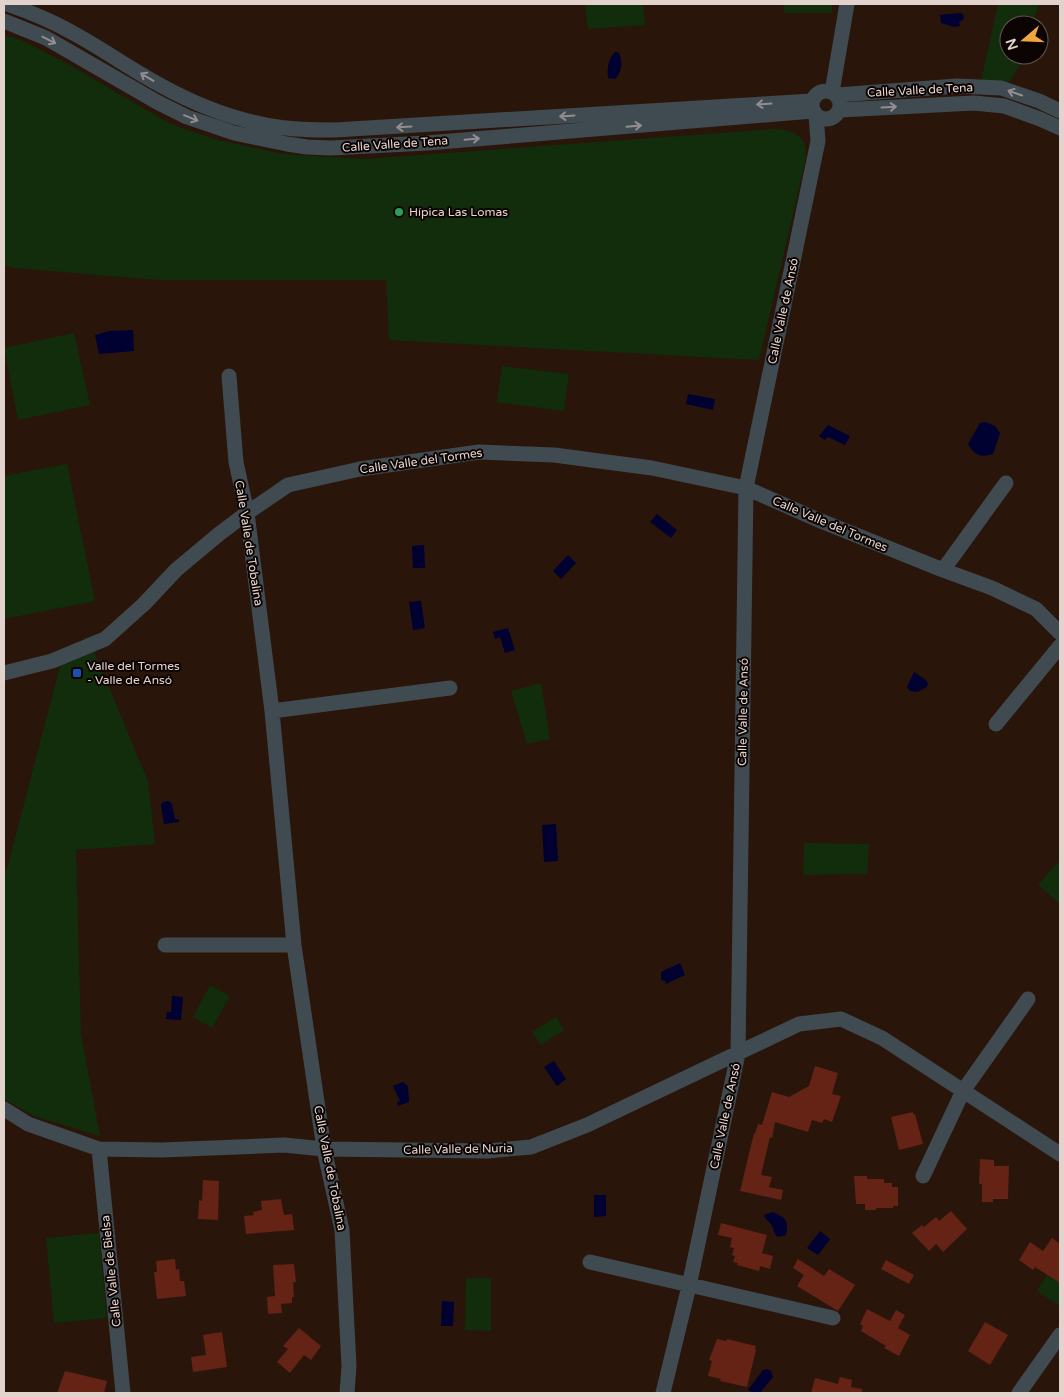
<svg xmlns="http://www.w3.org/2000/svg" width="1064" height="1397" font-family="'Varela Round',sans-serif">
  <style>
    .green { fill: #112d0c }
    .water { fill: #000131 }
    .building { fill: #642314 }
    .lines { fill: none; stroke-linecap: round; stroke-linejoin: round }
    .minor { stroke: #404a51; stroke-width: 15 }
    .oneway { stroke: #928e8f }
    .leisure-dot { fill: #2e9e5b; stroke: #0c0402; stroke-width: 2 }
    .transit-dot { fill: #1a4fb4; stroke: #0c0402; stroke-width: 2 }
    .labels { text-anchor: middle; stroke-width: 4; stroke-linejoin: round; paint-order: stroke }
    .street-label { font-size: 12px; fill: #e3d3cd; stroke: #0c0402 }
    .poi-label { font-size: 12px; fill: #e3d3cd; stroke: #0c0402; text-anchor: start }
  </style>
  <rect width="100%" height="100%" fill="#2a150b"/>
  <path class="green" d="M597,4H643L645,25L588,29L585,5Z
    M783,4H832V13H784Z
    M998,4H1039L1032,25H1009V55H1023L1019,66L1008,84L981,81Z
    M4,35L21,40L66,63L171,124L214,139L282,154L365,159L775,129C795,130 807,136 806,158L759,360L389,340L386,280H158L14,268L4,265Z
    M74,333L90,405L18,420L4,348Z
    M502,366L569,374L564,411L497,402Z
    M67,464L95,601L4,619V476Z
    M88,637L148,781L155,844L76,850L81,1034L100,1136L34,1116L4,1099V880L64,651Z
    M541,683L550,739L527,744L511,691Z
    M804,843L869,844L867,874L803,875Z
    M1060,860V904L1038,885Z
    M210,985L230,996L212,1028L193,1017Z
    M556,1017L564,1030L541,1045L532,1032Z
    M99,1233L107,1318L54,1323L46,1238Z
    M1047,1275L1060,1283V1306L1037,1291Z
    M466,1278H491V1331L465,1330Z"/>
  <path class="water" d="M960,13L963,14L964,19L959,22L960,26L954,27L941,23L940,15Z
    M615,52L619,53C623,62 622,72 615,79L608,78C607,68 608,59 615,52Z
    M133,330L134,351L99,354L95,335L109,331Z
    M688,394L715,399L713,410L686,404Z
    M985,422L995,426L1000,433L993,454C981,458 974,455 968,444L980,423Z
    M828,425L850,436L845,445L828,437L825,440L819,436Z
    M657,514L677,530L671,538L650,522Z
    M424,545L425,568H413L412,546Z
    M568,555L576,563L561,579L553,571Z
    M421,601L425,628L413,630L409,602Z
    M508,628L515,650L505,653L500,637L495,639L493,632Z
    M914,672L926,680L928,684L927,687L917,692L910,691L907,687Z
    M169,801L172,804L175,819H179V822L164,824L161,805L163,802Z
    M556,824L558,861L544,862L542,825Z
    M680,963L685,975L666,984L665,981L661,980V972Z
    M172,996L183,997L181,1020L166,1019L167,1012H171Z
    M554,1061L566,1079L557,1086L544,1067Z
    M403,1082L408,1086L409,1102L398,1106L397,1102L400,1101L393,1086Z
    M594,1195H606V1216L594,1217Z
    M773,1212C786,1218 789,1220 786,1235L778,1237C773,1233 774,1229 771,1224C768,1220 766,1221 764,1215Z
    M820,1231L830,1239L818,1255L807,1248Z
    M442,1301L454,1302L453,1326H441Z
    M767,1369L771,1371L773,1377L760,1393H754L748,1390L763,1370Z"/>
  <path class="building" d="M815,1066L838,1073L832,1094L841,1096L832,1122L824,1119L822,1123L812,1120L808,1132L775,1122L772,1138L770,1137L761,1175L772,1177L769,1187L783,1190L781,1200L740,1191L754,1133L755,1134L758,1124L762,1125L772,1092L789,1097L809,1086Z
    M913,1112V1114H915L923,1144L899,1150L891,1117Z
    M980,1159L994,1160V1166H1009L1008,1199H993V1202H982V1184H979Z
    M854,1176H867V1179H884V1183H892V1187H898V1206H893V1208H876V1210H865V1204H856Z
    M203,1180L219,1181L218,1220L198,1219L199,1200L202,1201Z
    M281,1199L284,1215L292,1214L294,1230L246,1234L244,1216L254,1215L253,1212L262,1210L261,1201Z
    M951,1211L967,1229L943,1252L936,1244L929,1251L912,1233L922,1225L924,1227L936,1217L939,1221Z
    M721,1223L767,1235L762,1253L773,1256L770,1269L760,1266L759,1271L737,1265L738,1263L733,1262L735,1256L732,1255L734,1248L730,1247L732,1238L718,1235Z
    M1052,1238L1060,1244V1283L1035,1267L1033,1270L1019,1260L1030,1242L1043,1251Z
    M175,1259L176,1270L179,1269L180,1281H184L186,1296L157,1299L154,1272H157L156,1261Z
    M798,1259L824,1276L829,1269L855,1285L838,1311L797,1286L804,1275L793,1268Z
    M886,1260L914,1275L909,1284L881,1269Z
    M294,1264L296,1282H293L294,1297H292V1303L281,1304L282,1313L268,1314L267,1297L275,1296L273,1265Z
    M867,1309L890,1321L896,1310L905,1315L898,1328L910,1335L899,1356L884,1348L886,1346L861,1331L863,1326L860,1324Z
    M985,1322L1008,1335L990,1365L968,1351Z
    M299,1328L321,1346L311,1360L304,1355L290,1373L277,1362L288,1349L283,1346Z
    M222,1332L227,1367L193,1372L191,1357L206,1355L203,1335Z
    M717,1339L726,1341L727,1339L756,1346L755,1349L756,1350L747,1387L720,1381L721,1379L708,1376L712,1361L709,1360Z
    M65,1371L107,1381L104,1393H57Z
    M840,1377L852,1380L851,1387L862,1389V1393H811L815,1378L838,1384Z"/>
  <g class="lines">
    <path class="minor" d="M7,4C30,12 52,21 73,33C103,49 130,69 160,85C196,105 238,121 278,127C297,130 316,130 335,130L812,101
      M4,21L46,38L157,102L187,117L234,133L287,144L307,147L331,148L427,143L813,111
      M812 105a14 14 0 1 1 28 0a14 14 0 1 1-28 0Z
      M832,92L847,4
      M837,95L957,86L1001,88L1039,101L1060,111
      M840,110L974,103L1004,106L1040,119L1060,128
      M229,376L236,462L247,513L272,711L294,945L324,1149L342,1230L349,1366L347,1393
      M943,570L1006,483
      M4,673L52,661L105,639L144,604L176,570L219,534L247,513L288,485L360,469L479,452L554,455L652,468L746,488L816,519L943,570L992,588L1036,609L1060,633
      M272,711L450,688
      M996,724L1060,646
      M165,945H294
      M4,1109L28,1124L99,1149L162,1150L284,1145L324,1149L487,1151L531,1147L587,1125L799,1024L841,1019L882,1038L1060,1154
      M99,1149L123,1393
      M923,1176L963,1091L1028,999
      M590,1262L833,1318
      M663,1393L689,1286L738,1054L746,488L818,141L816,115
      M1019,1393L1060,1335"/>
  </g>
  <defs><path id="oneway-shaft" d="M-6 0H5M1.5-3L5.5 0L1.5 3" fill="none" stroke-width="1.6" stroke-linecap="round" stroke-linejoin="round" transform="scale(1.25)"/></defs>
  <g class="oneway">
    <use href="#oneway-shaft" transform="translate(49 40) rotate(27)"/>
    <use href="#oneway-shaft" transform="translate(147 77) rotate(-149)"/>
    <use href="#oneway-shaft" transform="translate(1015 93) rotate(-161)"/>
    <use href="#oneway-shaft" transform="translate(764 104) rotate(176)"/>
    <use href="#oneway-shaft" transform="translate(889 107) rotate(-3)"/>
    <use href="#oneway-shaft" transform="translate(567 116) rotate(176)"/>
    <use href="#oneway-shaft" transform="translate(191 118) rotate(22)"/>
    <use href="#oneway-shaft" transform="translate(634 126) rotate(-5)"/>
    <use href="#oneway-shaft" transform="translate(404 127) rotate(177)"/>
    <use href="#oneway-shaft" transform="translate(472 139) rotate(-5)"/>
  </g>
  <circle class="leisure-dot" cx="399" cy="212" r="5"/>
  <rect class="transit-dot" x="72" y="668" width="10" height="10" rx="2.5"/>
  <g class="labels">
    <g class="street-label">
      <text transform="translate(920 90) rotate(-3)" y="4">Calle Valle de Tena</text>
      <text transform="translate(395 144) rotate(-4)" y="4">Calle Valle de Tena</text>
      <text transform="translate(783 311) rotate(-78)" y="4">Calle Valle de Ansó</text>
      <text transform="translate(421 461) rotate(-8)" y="4">Calle Valle del Tormes</text>
      <text transform="translate(830 524) rotate(23)" y="4">Calle Valle del Tormes</text>
      <text transform="translate(249 543) rotate(81)" y="4">Calle Valle de Tobalina</text>
      <text transform="translate(743 712) rotate(-89)" y="4">Calle Valle de Ansó</text>
      <text transform="translate(725 1116) rotate(-78)" y="4">Calle Valle de Ansó</text>
      <text transform="translate(458 1149) rotate(-1)" y="4">Calle Valle de Nuria</text>
      <text transform="translate(330 1168) rotate(79)" y="4">Calle Valle de Tobalina</text>
      <text transform="translate(111 1271) rotate(-96)" y="4">Calle Valle de Bielsa</text>
    </g>
    <g class="poi-label">
      <text x="409" y="216">Hípica Las Lomas</text>
      <text x="87" y="670">Valle del Tormes<tspan x="87" dy="14">- Valle de Ansó</tspan></text>
    </g>
  </g>
  <rect width="1064" height="1397" fill="none" stroke="#e3d3cd" stroke-width="10"/>
  <g transform="translate(1024 40) rotate(251)"><circle r="24" fill="#0c0402" stroke="#625753"/>
  <path d="M0-4L9 19L0 12L-9 19Z" fill="#efa73d"/>
  <text y="-8" font-size="14" font-weight="bold" text-anchor="middle" fill="#e3d3cd">N</text>
  </g>
</svg>
